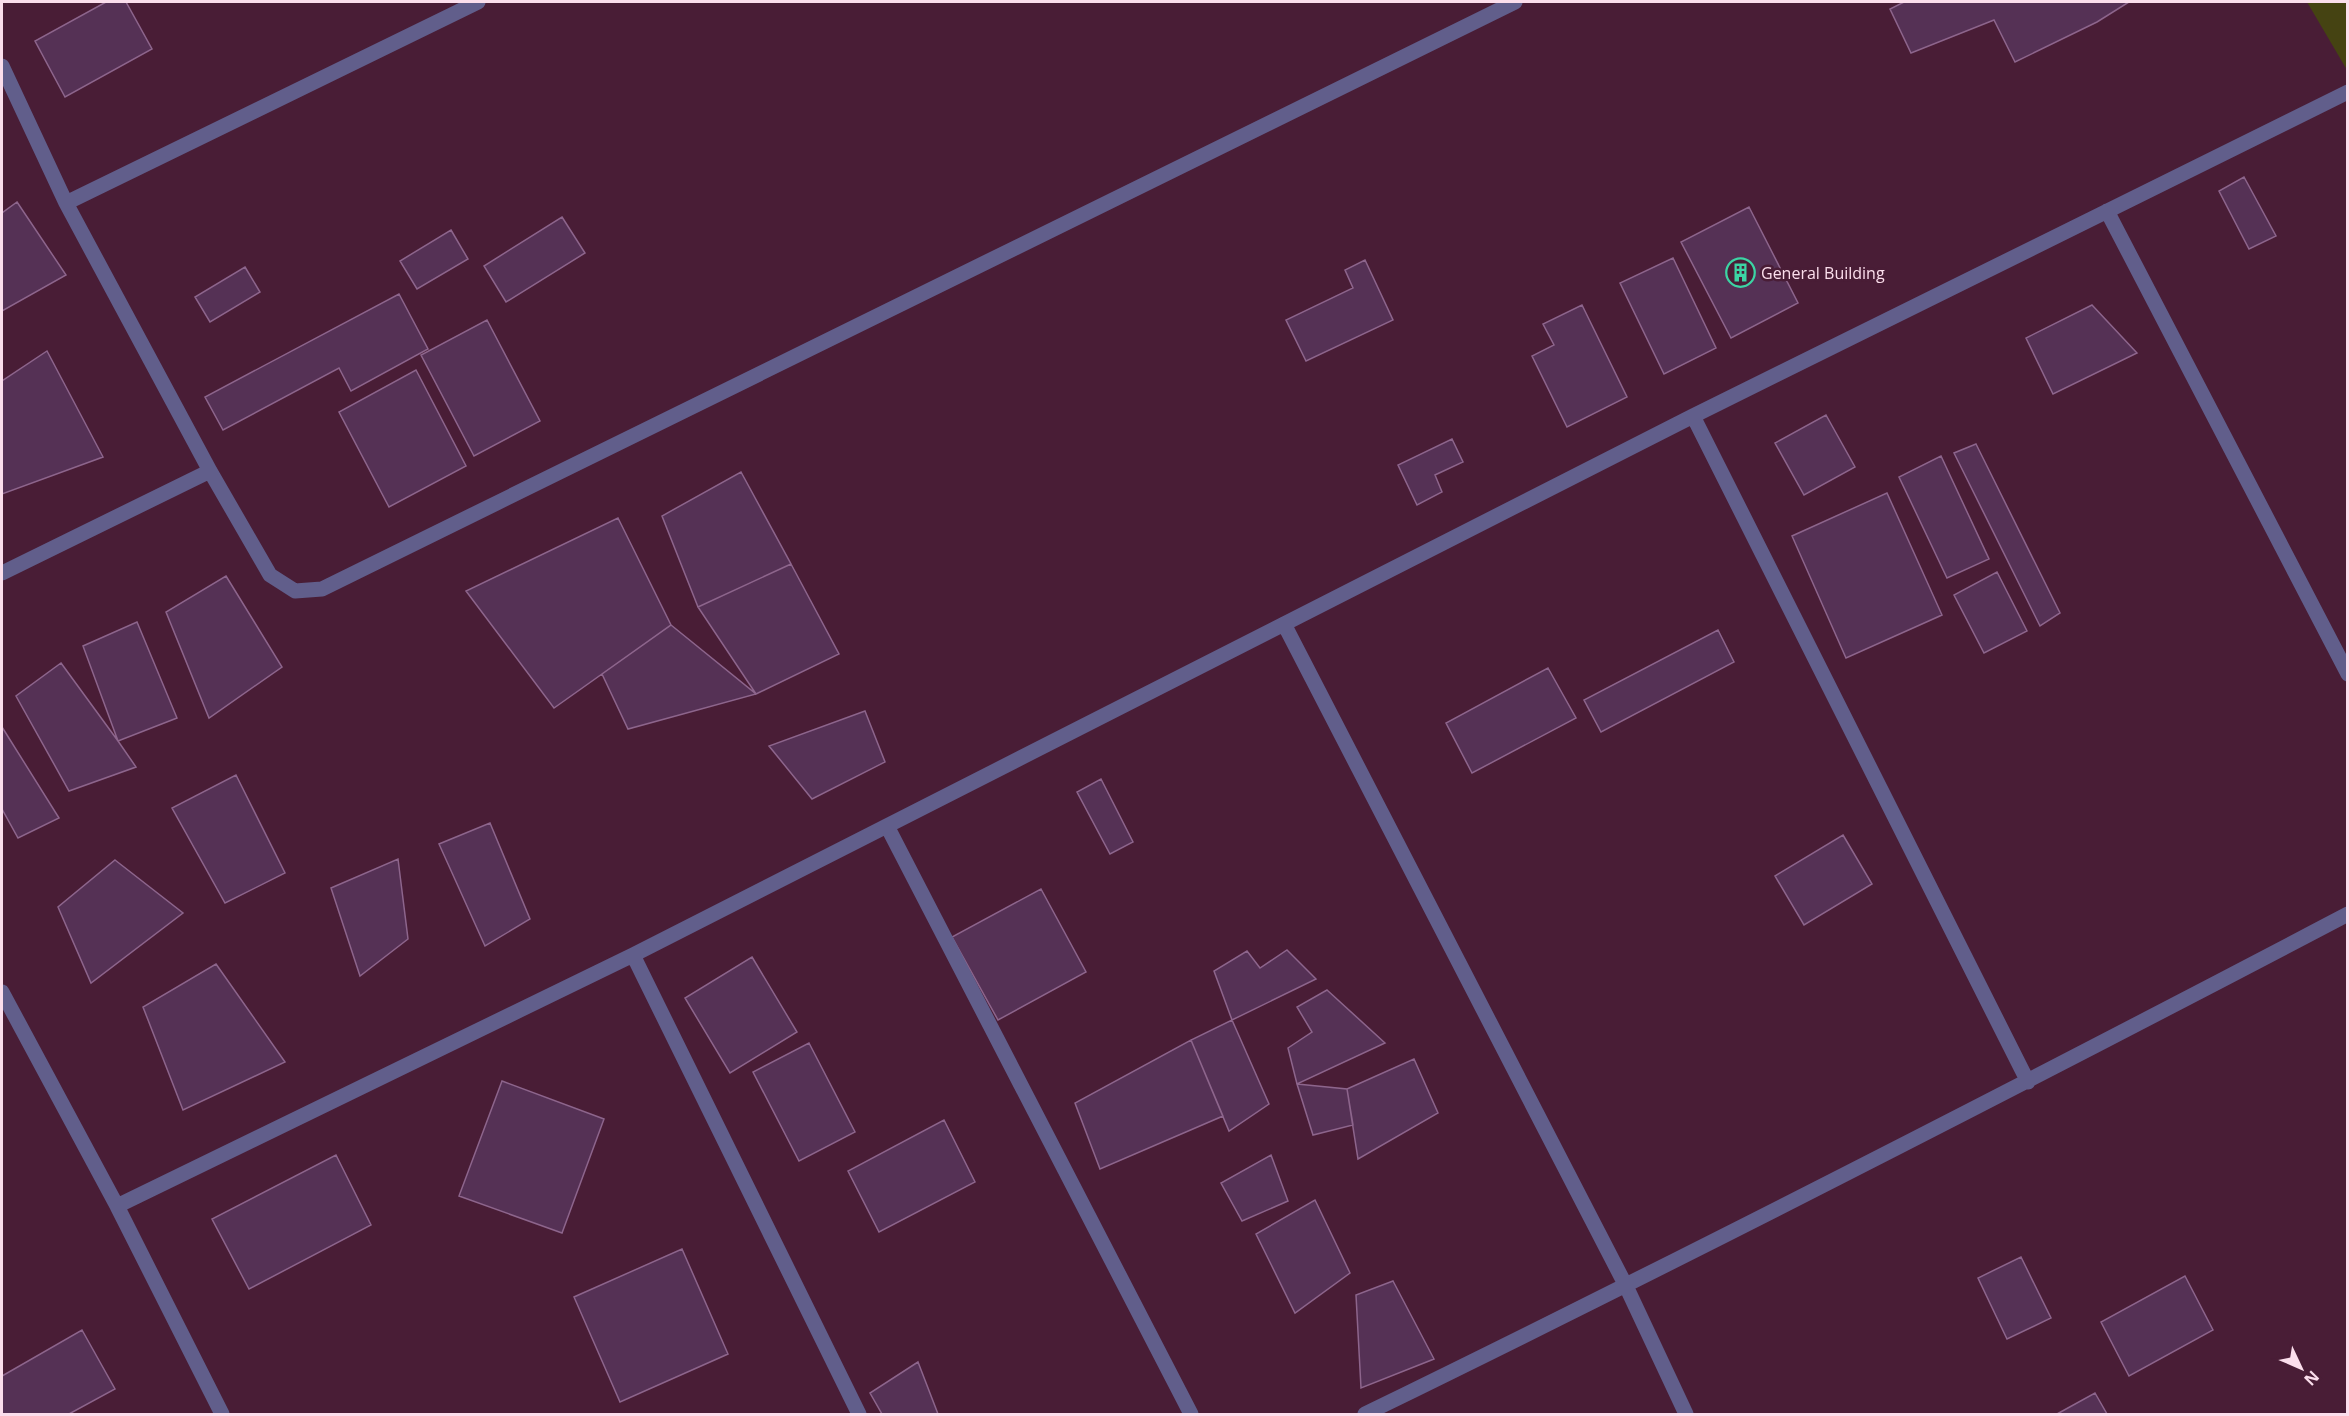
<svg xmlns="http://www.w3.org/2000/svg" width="2349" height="1416" font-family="'Open Sans',sans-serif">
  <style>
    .green { fill: #454312 }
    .building { fill: #553155; stroke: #8d658c; stroke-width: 1.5 }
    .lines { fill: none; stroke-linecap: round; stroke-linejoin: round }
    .minor { stroke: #615e8b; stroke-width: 15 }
    .labels { text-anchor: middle; stroke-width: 5; stroke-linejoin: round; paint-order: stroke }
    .poi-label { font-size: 16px; fill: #fbdeec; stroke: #491d36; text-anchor: start }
  </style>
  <rect width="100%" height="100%" fill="#491d36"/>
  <path class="green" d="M2307,2H2347V70Z"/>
  <path class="building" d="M106,2H126L152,49L65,97L35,41Z
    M1904,2H2129L2097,22L2015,62L1994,20L1911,53L1890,9Z
    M2244,177L2276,236L2249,249L2219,191Z
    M17,202L66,275L2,311V213Z
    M1749,207L1798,303L1731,338L1681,242Z
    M562,217L585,253L506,302L484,266Z
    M451,230L468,259L417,289L400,261Z
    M1673,258L1716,348L1664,374L1620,283Z
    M1365,260L1393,320L1306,361L1286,320L1353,288L1345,270Z
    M245,267L260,292L210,322L195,297Z
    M399,294L428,349L351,391L339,368L223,430L205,397Z
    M1582,305L1627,397L1567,427L1532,356L1554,345L1543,324Z
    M2092,305L2137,353L2053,394L2026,338Z
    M487,320L540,421L474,456L421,355Z
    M47,351L103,457L2,494V381Z
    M416,370L466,466L389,507L339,412Z
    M1826,415L1855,467L1804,495L1775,443Z
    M1452,439L1463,462L1435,475L1442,492L1417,505L1398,465Z
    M1976,444L2060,613L2040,626L1954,453Z
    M1941,456L1989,559L1947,578L1899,477Z
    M741,472L791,564L698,607L662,516Z
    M1887,493L1942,615L1846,658L1792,536Z
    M618,518L671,625L554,708L466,591Z
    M791,564L839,654L756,694L698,607Z
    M1997,572L2027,631L1984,653L1954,595Z
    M226,576L282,667L209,718L166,612Z
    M137,622L177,718L118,741L83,646Z
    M671,625L756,694L628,729L602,674Z
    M1718,630L1734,662L1601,732L1584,700Z
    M61,663L118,741L136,767L69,791L16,696Z
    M1548,668L1576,718L1472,773L1446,723Z
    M865,711L885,762L812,799L769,746Z
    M2,727L59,818L18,838L2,809Z
    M236,775L285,873L225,903L172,808Z
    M1101,779L1133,842L1110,854L1077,792Z
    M490,823L530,919L485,946L439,844Z
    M1843,835L1872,884L1804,925L1775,876Z
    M398,859L408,939L360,976L331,888Z
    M115,860L183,913L91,983L58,907Z
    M1041,889L1086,972L998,1020L952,937Z
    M1287,950L1316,979L1232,1020L1214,971L1247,951L1260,968Z
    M752,957L797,1032L730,1073L685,998Z
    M216,964L285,1062L183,1110L143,1007Z
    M1327,990L1385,1043L1297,1084L1288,1048L1312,1032L1297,1007Z
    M1232,1020L1269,1104L1229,1131L1191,1040Z
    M1191,1040L1223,1116L1100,1169L1075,1103Z
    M809,1043L855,1132L799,1161L753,1072Z
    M1414,1059L1438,1113L1358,1159L1347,1089Z
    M502,1081L604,1119L562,1233L459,1196Z
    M1297,1084L1347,1089L1353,1125L1313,1135Z
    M944,1120L975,1182L879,1232L848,1171Z
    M336,1155L371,1225L249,1289L212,1219Z
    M1271,1155L1288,1201L1242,1221L1221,1183Z
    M1315,1200L1350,1273L1295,1313L1256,1234Z
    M682,1249L728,1354L620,1402L574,1297Z
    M2021,1257L2051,1318L2007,1339L1978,1278Z
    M2185,1276L2213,1330L2129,1376L2101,1322Z
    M1393,1281L1434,1359L1361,1388L1356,1295Z
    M82,1330L115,1389L69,1414H2V1376Z
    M918,1362L938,1414H882L870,1393Z
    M2095,1393L2107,1414H2057Z"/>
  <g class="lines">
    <path class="minor" d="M2,66L66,203L210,471L270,575L295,591L322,589L1515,2
      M66,203L478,2
      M2107,211L2348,674
      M1693,416L2028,1082
      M2,573L210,471
      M1284,624L1626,1286L1686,1414
      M887,826L1191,1414
      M633,955L859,1414
      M2,992L117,1206L222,1414
      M117,1206L633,955L1693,416L2348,92
      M1365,1414C1695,1253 2022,1085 2348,914"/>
  </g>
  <defs>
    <symbol id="building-ring" viewBox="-11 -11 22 22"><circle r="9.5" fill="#491d36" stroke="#3cd4a4" stroke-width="1.5"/><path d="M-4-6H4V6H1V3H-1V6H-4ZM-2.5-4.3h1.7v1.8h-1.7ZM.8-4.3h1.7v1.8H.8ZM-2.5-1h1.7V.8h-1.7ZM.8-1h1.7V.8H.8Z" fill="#3cd4a4"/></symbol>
  </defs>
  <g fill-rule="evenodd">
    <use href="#building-ring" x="1724" y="256" width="33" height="33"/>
  </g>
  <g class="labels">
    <g class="poi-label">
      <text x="1761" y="279">General Building</text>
    </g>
  </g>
  <rect width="2349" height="1416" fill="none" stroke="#fbdeec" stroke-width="6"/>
  <g transform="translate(2301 1368) rotate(134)" stroke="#491d36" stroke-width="4.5" paint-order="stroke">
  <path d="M0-4.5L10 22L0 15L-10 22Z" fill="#fbdeec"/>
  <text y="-9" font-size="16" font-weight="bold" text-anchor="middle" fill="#fbdeec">N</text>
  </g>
</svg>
